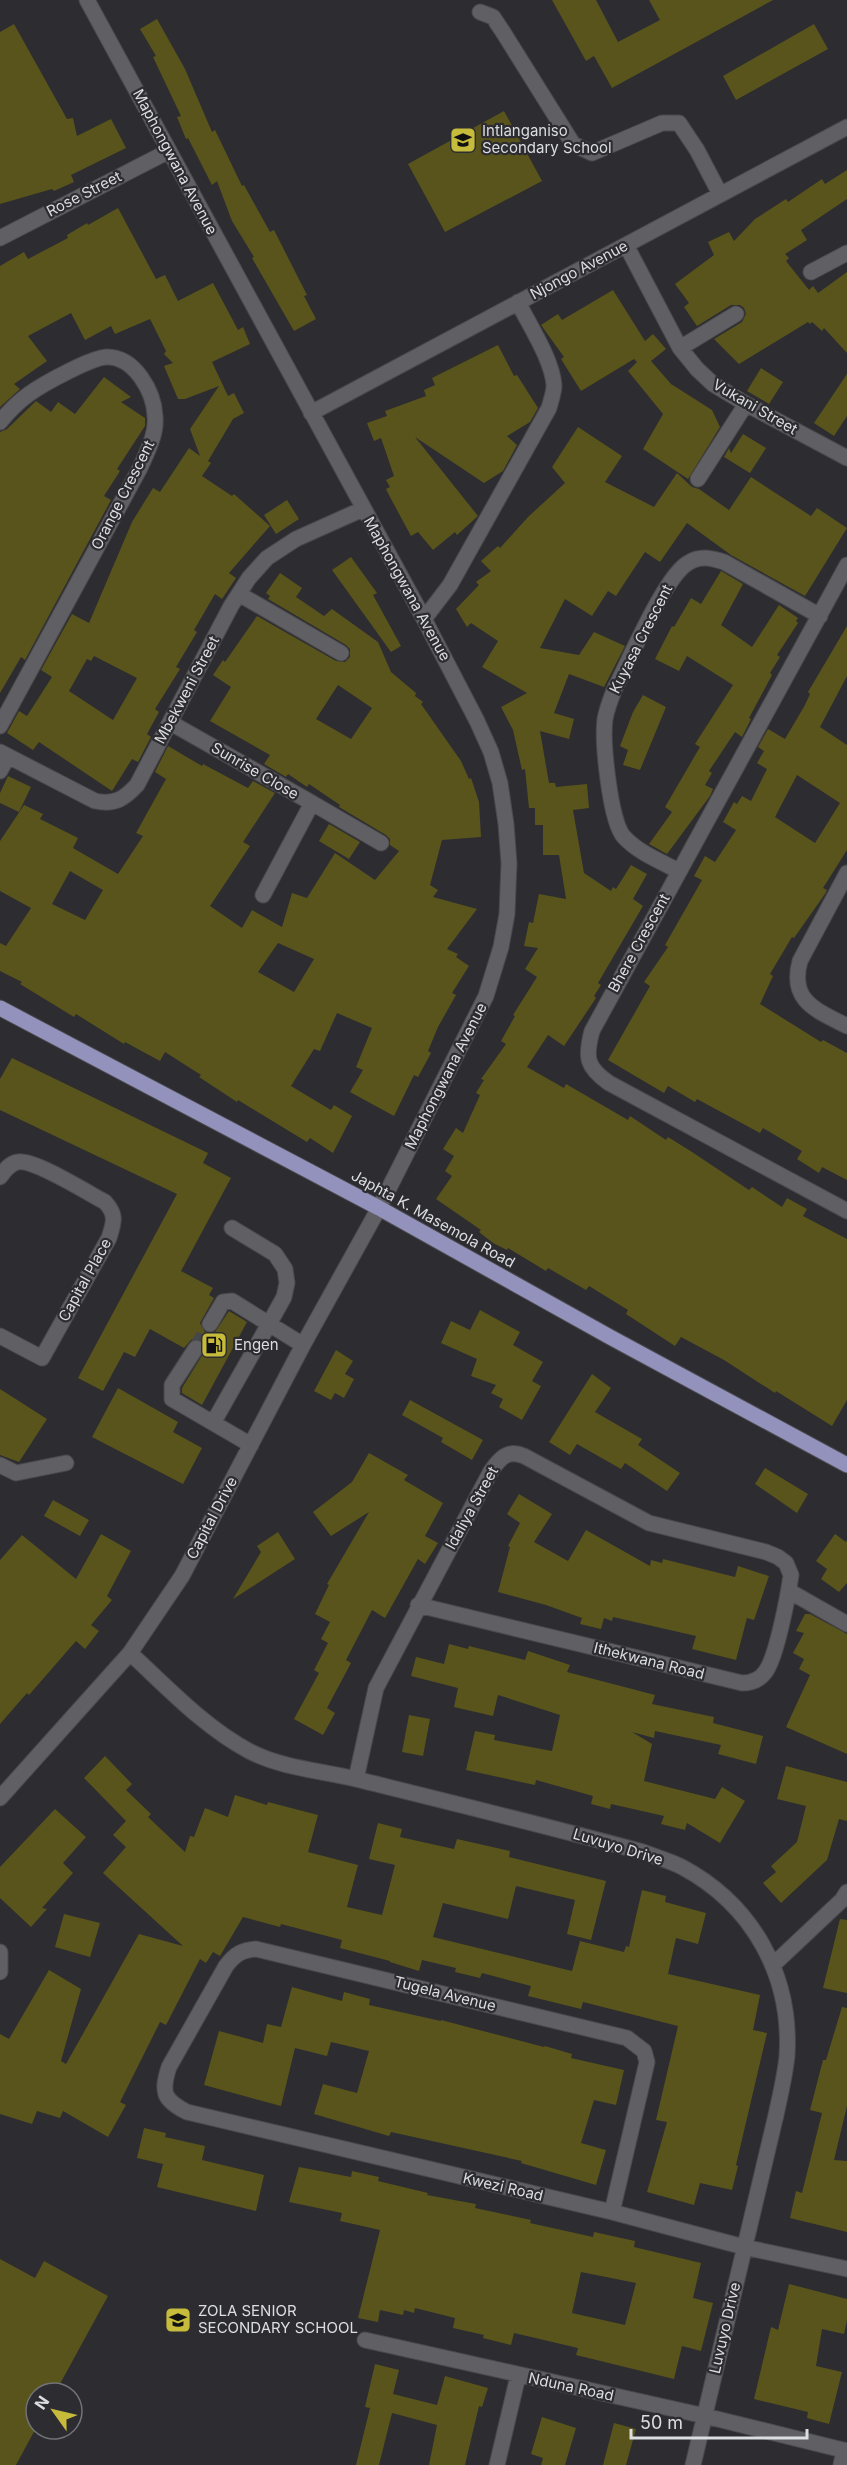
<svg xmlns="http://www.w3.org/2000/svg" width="847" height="2465" font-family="Inter,sans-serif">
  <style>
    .building { fill: #59541b; fill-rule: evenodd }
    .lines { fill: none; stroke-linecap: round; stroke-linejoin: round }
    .minor-tunnel { stroke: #46474b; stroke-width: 15; stroke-dasharray: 15 8; stroke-linecap: butt }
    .minor-casing { stroke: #49494d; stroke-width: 17 }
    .major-casing { stroke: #49494d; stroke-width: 17 }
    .minor { stroke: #5f5f64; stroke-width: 15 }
    .major { stroke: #9392bc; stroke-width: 15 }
    .labels { text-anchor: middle; stroke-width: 4.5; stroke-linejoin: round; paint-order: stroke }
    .poi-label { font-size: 15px; fill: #dcdde0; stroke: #2c2c31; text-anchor: start }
    .street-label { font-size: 15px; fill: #dcdde0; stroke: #2c2c31 }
  </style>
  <rect width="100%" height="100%" fill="#2c2c31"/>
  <path class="building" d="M552,0H596L618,42L660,20L649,0H773L612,88L594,56L586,61Z
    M157,19L185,69L212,132L215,130L242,186L244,185L270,232L274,230L307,295L304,296L316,319L294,331L252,258L254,257L232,221L217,181L212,185L188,138L186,139L177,117L181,116L153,57L156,56L140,29Z
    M14,24L67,119L73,118L77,136L111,119L126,148L71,175L74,182L54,191L52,189L0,204V32Z
    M814,24L828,49L736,100L723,76Z
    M504,111L542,181L445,232L408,164Z
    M847,170V199L801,230L807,240L785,254L789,258L786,261L809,290L813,286L818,293L847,272V353L824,328L822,331L812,322L810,324L808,322L739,364L714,339L742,322L746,314L744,308L740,305H731L697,326L684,307L689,303L675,284L714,255L708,242L729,232L734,241L755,219L786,199L788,202L822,179L825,184Z
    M118,208L156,279L165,275L178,301L213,283L238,330L243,327L250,344L212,362L228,396L234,393L244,413L233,419L208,461L211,463L202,476L232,496L234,494L270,526L229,573L236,578L222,599L215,594L194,630L197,632L176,667L180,669L155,709L159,712L147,734L151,737L138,762L132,759L112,791L39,742L33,750L7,733L19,711L27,716L52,677L41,670L72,614L89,623L132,522L153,488L160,492L189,448L200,456L190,429L219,386L185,399H178L164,366L173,363L164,354L166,351L150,319L115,334L111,326L85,340L71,313L28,336L47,361L14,384L20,389L0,407V266L24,252L28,259L68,238L67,235L87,223L88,225ZM94,656L137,678L113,720L69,691L87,659L91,661Z
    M613,290L645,341L653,334L666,349L651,361L671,384L712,410L720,427L688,479L643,449L663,414L628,371L637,362L634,359L581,391L561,359L564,357L541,325L558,314L562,320Z
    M498,345L514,376L517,375L538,408L530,422L507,436L517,445L503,471L484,483L415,437L478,516L457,535L455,532L433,550L418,532L411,536L390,497L386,489L390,487L386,480L394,476L381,438L374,441L367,423L387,416L385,411L426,396L424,390L435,385L432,378Z
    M761,368L783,382L769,404L747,391Z
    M847,374V416L834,436L814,423Z
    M104,377L131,397L121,402L145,418V426L117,469L120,471L104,496L111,500L25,660L21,657L0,693V432L7,429L36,401L51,412L58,402L75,414Z
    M578,427L622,456L605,482L654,507L677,473L692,487L699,489L729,510L751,477L811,516L817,508L847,528L805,596L731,555L687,523L660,562L645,552L616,596L608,591L592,616L565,599L540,648L579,655L594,632L625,646L604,687L569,674L554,713L574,719L569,739L540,731L549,783H555L556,787L587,784L589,808L573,810L584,873L611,891L613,887L616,889L631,865L647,874L633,899L643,906L598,983L601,985L594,996L596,998L564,1046L548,1035L527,1067L564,1088L566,1084L628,1120L630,1116L666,1140L668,1137L692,1152L749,1190L752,1187L782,1207L787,1198L807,1209L803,1216L847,1239V1400L832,1426L776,1391L775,1393L724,1360L681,1337L675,1346L626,1314L628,1310L589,1286L586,1290L548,1268L546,1271L508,1248L507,1250L493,1243L479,1232L481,1230L436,1199L452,1176L445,1171L454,1156L443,1149L456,1128L463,1133L480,1095L476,1093L484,1080L481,1079L506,1044L501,1041L515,1016L513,1015L537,977L525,969L538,948L524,946L529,922L533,923L539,894L566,899L559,855H543V825H535V808H529L525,769L522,770L513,730L501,707L527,693L482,667L498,641L471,623L467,627L456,609L479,585L476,582L491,571L481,561L498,546L500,548L528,517L565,483L552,467Z
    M743,434L766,448L750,473L724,457L729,448L731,453Z
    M287,500L299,519L276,534L264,515Z
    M351,557L377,593L373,595L401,646L391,652L332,570Z
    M721,571L743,584L721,625L752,647L779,605L798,618L796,621L798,623L777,655L780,657L770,673L772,675L749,718L751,719L742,737L735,732L709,771L712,773L705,785L713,789L710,796L667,854L649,844L672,812L665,807L700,747L695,744L733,685L687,656L679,671L655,659L672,626L674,627L691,598L701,604Z
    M280,573L302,588L296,597L324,616L332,609L378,642L391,672L416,693L415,696L423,702L421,704L461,761L469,779L471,778L479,802L481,837L442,840L430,885L438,890L433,897L477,909L447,949L458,954L456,957L469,966L452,993L456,995L438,1027L428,1051L431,1053L418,1077L414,1075L394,1116L350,1092L363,1070L356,1067L372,1028L337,1013L320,1051L314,1049L291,1086L331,1110L334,1105L352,1116L333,1153L310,1138L307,1142L238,1100L237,1102L199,1077L201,1075L165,1052L160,1061L125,1042L124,1044L76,1014L74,1017L20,984L22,982L0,971V943L6,946L31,908L0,891V841L24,805L43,814L40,819L78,838L73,848L118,874L143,836L136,833L166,779L155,772L168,746L202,766L203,764L248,788L253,781L275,793L243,842L250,846L210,906L242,928L252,910L282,927L292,893L307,898L335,853L375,880L399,851L390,845V839L386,835L339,807L340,805L309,784L307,787L288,774L286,777L264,764L270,755L210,721L231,687L213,675L223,660L225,662L257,616L336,661L345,662L350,657V649L346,645L268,599L270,596L266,593ZM338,685L372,708L351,739L316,719ZM70,871L103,890L85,920L52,904ZM278,943L314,959L294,992L258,972Z
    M847,626V676L820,727L847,745V850L823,888L827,890L825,894L794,938L792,937L770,974L773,976L760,1004L821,1042L823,1040L847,1053V1180L822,1167L819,1173L797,1159L802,1151L763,1128L760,1133L697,1099L695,1102L668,1086L664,1093L608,1060L650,986L644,982L668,947L665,945L702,880L694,876L705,856L715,862L736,830L723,822L734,802L737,804L742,796L751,801L767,769L757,763L764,751L758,747L768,729L785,739L805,705L810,694L808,692ZM797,775L840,803L815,843L775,817Z
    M643,695L666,707L640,770L623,765L628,750L620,746L633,712Z
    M8,776L31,787L19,812L0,803V793Z
    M329,824L360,842L349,859L319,841Z
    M12,1058L208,1153L203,1163L231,1178L181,1271L213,1288L209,1295L214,1298L200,1323L205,1332H215L229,1311L247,1322L202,1405L182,1393V1388L206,1349L204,1343L197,1338L191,1340L184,1348L150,1329L135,1357L124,1352L103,1391L78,1378L177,1194L0,1110V1079Z
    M480,1310L520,1332L513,1345L543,1362L532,1381L541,1386L522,1420L499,1407L503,1399L491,1393L496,1385L471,1376L477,1359L441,1343L451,1321L470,1330Z
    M336,1350L353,1361L345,1374L354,1379L344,1398L335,1393L331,1400L314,1391Z
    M592,1374L611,1388L595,1412L642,1439L638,1445L680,1473L667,1491L625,1463L621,1469L577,1444L570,1455L549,1442Z
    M118,1388L178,1422L173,1432L202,1448L183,1484L92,1437Z
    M0,1389L47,1419L19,1462L0,1455Z
    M410,1400L483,1440L472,1460L441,1442L443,1438L402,1415Z
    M369,1453L408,1475L404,1480L443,1503L425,1536L438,1543L425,1564L418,1559L385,1618L372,1610L346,1660L351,1663L327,1708L335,1713L323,1735L294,1719L319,1673L314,1670L328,1643L321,1639L330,1622L315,1614L329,1585L327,1584L369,1512L331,1536L313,1512L352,1482Z
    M765,1468L808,1494L797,1513L755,1484Z
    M519,1494L552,1514L534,1542L568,1561L586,1530L650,1566L651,1560L662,1563L663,1559L735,1577L738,1566L769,1576L754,1620L747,1618L736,1660L692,1649L696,1636L613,1617L612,1621L604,1618L601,1629L580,1624L582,1618L546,1605L498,1592L510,1547L508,1546L520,1523L507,1514Z
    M53,1500L89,1520L80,1536L44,1516Z
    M278,1532L295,1559L233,1599L261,1552L257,1546Z
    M101,1534L131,1551L107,1596L112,1600L91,1625L99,1631L85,1649L76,1641L29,1695L27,1693L0,1724V1560L22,1535L76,1579Z
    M835,1534L846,1542L847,1540V1583L839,1592L821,1579L827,1569L816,1561Z
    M805,1614H810L847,1634V1754L786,1727L810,1675L799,1669L804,1659L793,1653L804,1633L796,1631Z
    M449,1644L468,1649L469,1646L525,1660L528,1651L570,1665L567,1672L655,1695L652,1704L714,1717L713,1723L763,1736L756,1764L718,1754L721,1745L655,1731L654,1738L632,1732L652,1744L644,1781L715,1799L722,1787L745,1801L720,1843L687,1823L685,1830L661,1824L664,1816L611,1804L610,1809L591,1804L593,1796L536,1780L535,1785L466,1770L475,1731L495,1735L494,1740L552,1751L560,1715L498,1695L493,1716L454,1707L458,1688L411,1676L416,1657L444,1664Z
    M409,1715L430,1719L423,1756L402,1752Z
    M105,1756L132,1784L126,1790L151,1814L148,1817L185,1852L190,1836L194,1837L205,1808L228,1817L235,1795L267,1805L268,1802L318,1815L308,1852L358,1865L347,1907L382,1915L395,1865L369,1859L378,1823L402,1829L400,1837L454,1849L457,1839L510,1851L509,1857L606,1881L591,1940L567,1934L575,1900L516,1886L508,1919L443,1903L433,1937L572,1971L580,1941L624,1952L626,1946L629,1947L642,1890L666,1896L665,1902L706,1913L698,1944L676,1938L668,1974L760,1995L753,2030L767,2033L736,2165L738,2166L732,2190L700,2183L694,2205L647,2192L667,2122L656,2120L678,2026L583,2002L581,2009L528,1996L531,1986L482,1973L480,1978L455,1972L456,1968L422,1960L419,1971L390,1962V1961L340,1948L342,1940L281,1924L280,1927L243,1917L220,1956L213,1952L206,1963L200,1959L166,2025L160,2022L120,2102L126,2105L108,2137L63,2111L60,2118L37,2111L32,2124L0,2114V2034L9,2039L49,1970L81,1989L61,2061L66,2064L139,1934L183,1946L103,1873L126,1847L113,1835L126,1821L84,1778Z
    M786,1766L847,1782V1821L839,1819L827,1860L781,1903L763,1883L776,1872L771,1866L797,1842L806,1806L777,1799Z
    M55,1809L86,1837L63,1863L73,1873L42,1908L47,1909L31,1927L0,1898V1867Z
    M64,1914L100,1923L90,1957L55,1947Z
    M840,1919L847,1920V1993L823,1988Z
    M292,1987L342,2001L344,1992L370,1999L369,2005L441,2021V2020L544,2047L545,2046L572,2054L571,2058L624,2070L616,2105L594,2100L581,2143L606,2150L596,2185L521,2163L522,2161L391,2132L389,2136L314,2114L323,2084L357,2093L369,2051L331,2042L327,2056L295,2048L281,2106L204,2085L219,2031L263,2043L267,2024L281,2027Z
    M842,2007L847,2008V2106L834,2160L847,2161V2232L790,2218L796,2191L802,2193L822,2113L810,2110L823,2060H826Z
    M144,2128L166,2133L165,2137L205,2146L202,2160L264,2175L256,2211L157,2187L163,2164L137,2158Z
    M299,2167L351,2177L352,2171L379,2177L378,2181L428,2193L427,2195L476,2204L475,2208L531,2220L530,2223L593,2237L594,2232L635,2241L634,2247L701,2263L693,2298L713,2303L701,2351L682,2346L674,2379L576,2355L578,2348L514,2333L511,2345L483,2338L484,2335L453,2328L455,2318L415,2308L414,2313L404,2310L403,2315L380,2310L378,2322L358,2318L380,2230L340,2221L342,2213L289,2202ZM581,2272L636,2283L625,2325L572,2313Z
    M0,2259L35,2278L44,2261L108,2296L55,2393H36V2428L16,2465H0Z
    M789,2284L847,2299V2320L844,2334L822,2329L816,2366L842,2372L829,2424L807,2418L808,2412L754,2399L771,2327L778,2330Z
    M375,2364L399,2370L393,2394L437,2405L445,2376L488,2388L482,2407L479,2406L465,2465H429L437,2425L392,2413L379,2465H356L370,2408L365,2407Z
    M542,2417L576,2428L565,2465H541L543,2458L531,2454Z
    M614,2423L636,2429L626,2465H603Z"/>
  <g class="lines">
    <path class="minor-tunnel" d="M196,1348L210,1324"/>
    <defs>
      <path id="minor" d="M480,12L493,17L503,32L573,144L592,153L662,123H679L697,150L720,194
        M0,238L169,151
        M626,245L680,348L697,369L713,384L746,404L847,458
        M811,272L847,253
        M680,348L736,314
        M311,413L847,127
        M0,422C9,411 18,402 29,394C43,384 92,357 107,357C135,357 154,392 155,416C157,434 147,452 140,468L0,726
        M698,479L746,404
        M847,565L592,1031C585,1057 586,1067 609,1083L847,1211
        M239,594L341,653
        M424,619L450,585L549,408C551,400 554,393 554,385C552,359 529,325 518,302
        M171,723L312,803L263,895
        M0,752L95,801C115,805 124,799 137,785L231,606L249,578L267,558L296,539L363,509
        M0,771L8,756
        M312,803L381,843
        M679,871C660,861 639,853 624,837C610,822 602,741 605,719C607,708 611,698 615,688C629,661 665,576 688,563C700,555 711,558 724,562L820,616
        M847,873L800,961C789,1001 816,1010 847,1026
        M0,1177C5,1170 10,1163 18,1162C34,1159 88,1193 105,1202C117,1215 114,1222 109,1238L42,1358L0,1336
        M210,1324L223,1302L232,1301L303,1345
        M196,1348L172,1385V1399L251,1445
        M213,1423L269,1324L284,1297L287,1283L285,1269L275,1254L232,1228
        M0,1465L16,1473L66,1463
        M789,1591L847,1624
        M130,1653C167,1687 204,1727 249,1751C283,1769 327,1771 364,1781C457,1804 551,1827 643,1852C656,1857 670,1861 682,1867C753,1905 792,1976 787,2056C785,2076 780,2096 776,2115L693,2465
        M356,1779L376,1688L491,1471C500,1458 508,1449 524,1456L649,1523L766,1552L778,1557L786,1563L791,1575C788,1596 777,1655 766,1671C760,1680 752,1683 742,1683L418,1605
        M0,1798L130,1653L182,1576L303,1345L379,1208L486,996L501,947L507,914L509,863L506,824L500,783L491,752L477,721L424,619L87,0
        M0,1952V1972
        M774,1964L842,1900L847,1892
        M612,2212L647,2062L644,2051L627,2038L256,1949C242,1950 235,1954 226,1966L169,2067C161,2092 163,2100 187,2112L612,2212L744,2247L847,2269
        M365,2340L705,2416L847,2451
        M497,2465L518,2376
        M841,2465L844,2450"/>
      <path id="major" d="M0,1008L379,1208L610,1337L847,1465"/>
    </defs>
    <use href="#minor" class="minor-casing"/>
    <use href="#major" class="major-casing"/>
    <use href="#minor" class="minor"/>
    <use href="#major" class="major"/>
  </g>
  <defs>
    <symbol id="school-square" viewBox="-11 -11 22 22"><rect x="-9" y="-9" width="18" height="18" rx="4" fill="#c7bb3b" stroke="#2c2c31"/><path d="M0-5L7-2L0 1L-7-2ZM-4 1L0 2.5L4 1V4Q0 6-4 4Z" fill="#111"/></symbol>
    <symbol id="fuel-square" viewBox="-11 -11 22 22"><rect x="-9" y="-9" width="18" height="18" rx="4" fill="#c7bb3b" stroke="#2c2c31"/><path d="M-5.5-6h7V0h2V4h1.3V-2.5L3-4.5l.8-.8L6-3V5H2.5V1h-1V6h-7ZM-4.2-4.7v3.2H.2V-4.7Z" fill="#111"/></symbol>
  </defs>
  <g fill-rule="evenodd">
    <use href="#school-square" x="448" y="125" width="30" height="30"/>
    <use href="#fuel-square" x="199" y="1330" width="30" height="30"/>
    <use href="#school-square" x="163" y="2305" width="30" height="30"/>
  </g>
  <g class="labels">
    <g class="poi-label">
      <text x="482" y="136">Intlanganiso<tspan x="482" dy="17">Secondary School</tspan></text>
      <text x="234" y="1350">Engen</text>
      <text x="198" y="2316">ZOLA SENIOR<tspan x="198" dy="17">SECONDARY SCHOOL</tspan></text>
    </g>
    <g class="street-label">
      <text transform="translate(175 162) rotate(62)" y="5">Maphongwana Avenue</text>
      <text transform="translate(84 194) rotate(-27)" y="5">Rose Street</text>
      <text transform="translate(579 270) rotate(-28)" y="5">Njongo Avenue</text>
      <text transform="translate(755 407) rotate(30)" y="5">Vukani Street</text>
      <text transform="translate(123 495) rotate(-63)" y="5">Orange Crescent</text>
      <text transform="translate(407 589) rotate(61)" y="5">Maphongwana Avenue</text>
      <text transform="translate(641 639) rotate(-63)" y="5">Kuyasa Crescent</text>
      <text transform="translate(187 690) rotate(-62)" y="5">Mbekweni Street</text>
      <text transform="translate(255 771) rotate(30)" y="5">Sunrise Close</text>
      <text transform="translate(639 943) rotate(-61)" y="5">Bhere Crescent</text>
      <text transform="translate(446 1076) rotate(-63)" y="5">Maphongwana Avenue</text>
      <text transform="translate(433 1219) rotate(29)" y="5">Japhta K. Masemola Road</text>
      <text transform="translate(85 1280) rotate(-61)" y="5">Capital Place</text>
      <text transform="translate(472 1508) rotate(-61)" y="5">Idaliya Street</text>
      <text transform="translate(212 1518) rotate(-62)" y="5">Capital Drive</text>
      <text transform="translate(649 1661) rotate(14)" y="5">Ithekwana Road</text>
      <text transform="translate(618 1847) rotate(17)" y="5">Luvuyo Drive</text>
      <text transform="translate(445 1994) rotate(14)" y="5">Tugela Avenue</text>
      <text transform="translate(503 2187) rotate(13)" y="5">Kwezi Road</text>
      <text transform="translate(725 2328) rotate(-77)" y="5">Luvuyo Drive</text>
      <text transform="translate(571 2387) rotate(12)" y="5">Nduna Road</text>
    </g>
  </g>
  <g transform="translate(54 2411) rotate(304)"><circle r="28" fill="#2c2c31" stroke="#727377" stroke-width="1.5"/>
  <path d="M0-4.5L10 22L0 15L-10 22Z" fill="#c7bb3b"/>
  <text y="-9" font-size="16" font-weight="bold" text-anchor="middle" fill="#dcdde0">N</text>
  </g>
  <path d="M631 2429v9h176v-9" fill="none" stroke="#dcdde0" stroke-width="3"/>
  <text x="640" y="2429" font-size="18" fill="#dcdde0" stroke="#2c2c31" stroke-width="4.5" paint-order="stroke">50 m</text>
</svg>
